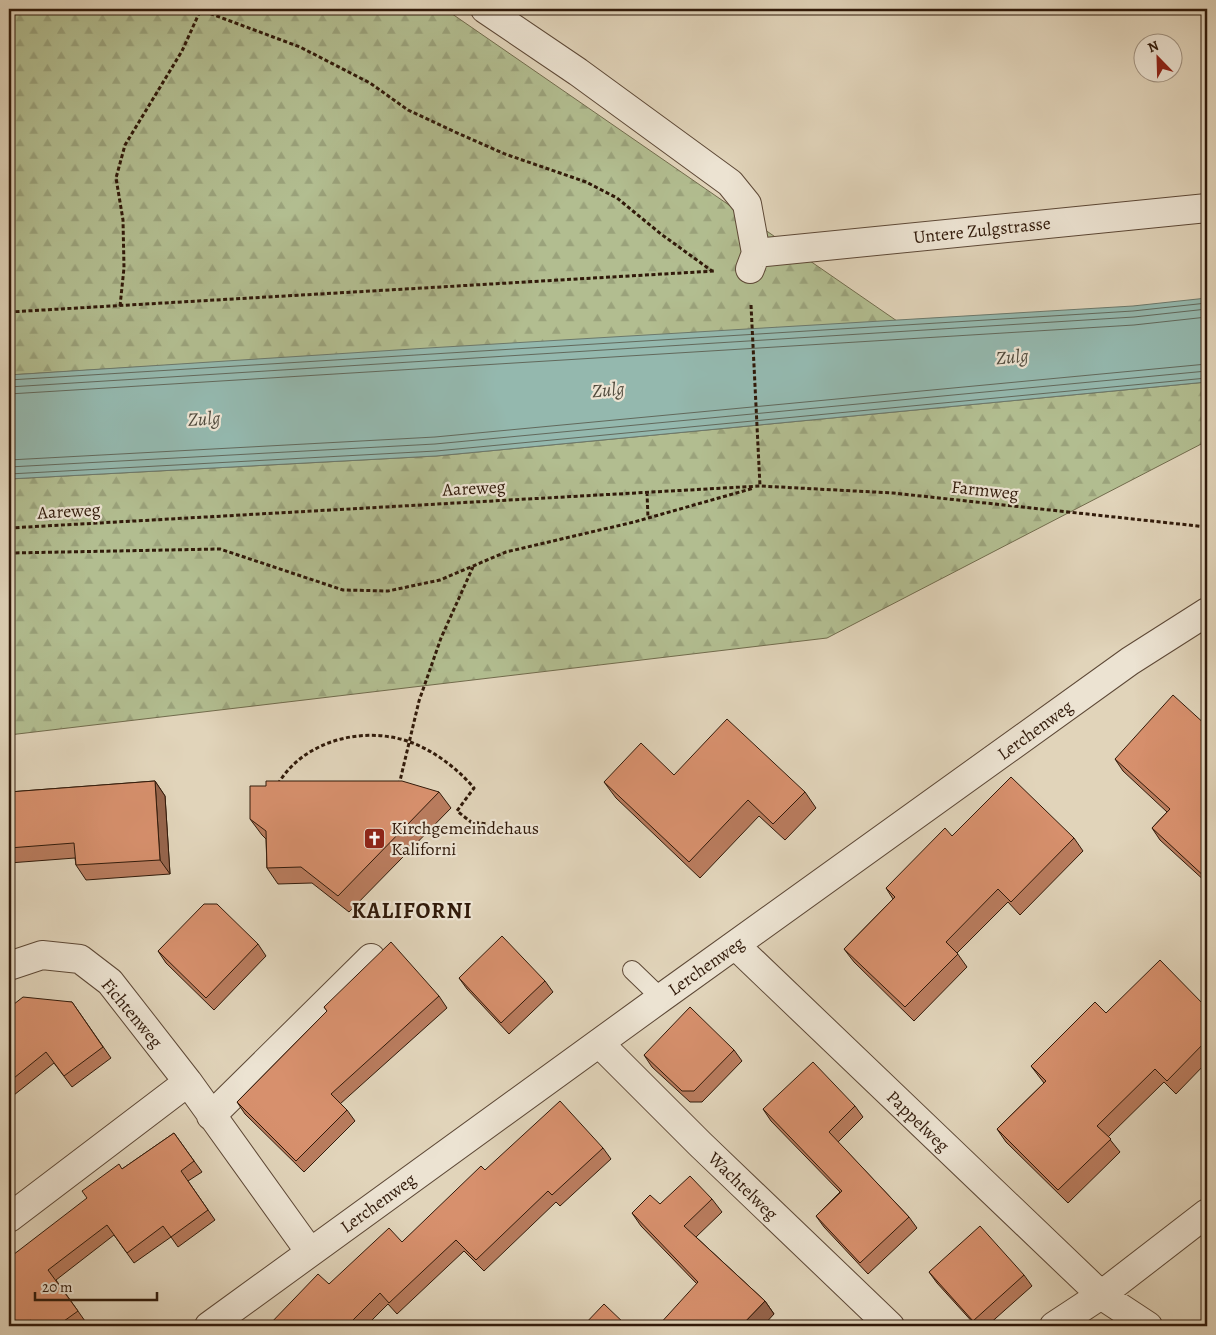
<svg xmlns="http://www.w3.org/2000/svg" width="1216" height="1335" font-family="Alegreya,serif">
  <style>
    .forest { fill: url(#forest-firs); stroke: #726c4d }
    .water { fill: #94b8ae; stroke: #6c796c }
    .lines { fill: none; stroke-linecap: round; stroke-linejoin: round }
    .shore { stroke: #62695c; stroke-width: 1 }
    .service-casing { stroke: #5d4836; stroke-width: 20 }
    .minor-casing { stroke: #5d4836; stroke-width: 30 }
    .path { stroke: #311a0a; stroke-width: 3; stroke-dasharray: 4 2.5; stroke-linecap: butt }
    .service { stroke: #ece3d2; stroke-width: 18 }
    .minor { stroke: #ece3d2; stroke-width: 28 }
    .wall { fill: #b97c5e; stroke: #311a0a }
    .shaded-wall { fill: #96654c; stroke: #311a0a }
    .building { fill: #d7906d; stroke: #311a0a }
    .labels { text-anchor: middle; stroke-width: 4.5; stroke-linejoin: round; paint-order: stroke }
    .street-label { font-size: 18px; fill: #311a0a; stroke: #ece3d2 }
    .poi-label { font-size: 18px; fill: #311a0a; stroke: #ece3d2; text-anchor: start }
    .water-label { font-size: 19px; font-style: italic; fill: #4f493b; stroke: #ece3d2 }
    .district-label { font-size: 22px; font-weight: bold; letter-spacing: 1px; fill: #311a0a; stroke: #ece3d2 }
  </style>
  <defs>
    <pattern id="forest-firs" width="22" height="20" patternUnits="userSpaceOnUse" patternTransform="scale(1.25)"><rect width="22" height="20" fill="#b2bd90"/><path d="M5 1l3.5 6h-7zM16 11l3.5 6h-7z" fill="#9aa27b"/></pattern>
  </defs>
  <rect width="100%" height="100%" fill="#e1d4ba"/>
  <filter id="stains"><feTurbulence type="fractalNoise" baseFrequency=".004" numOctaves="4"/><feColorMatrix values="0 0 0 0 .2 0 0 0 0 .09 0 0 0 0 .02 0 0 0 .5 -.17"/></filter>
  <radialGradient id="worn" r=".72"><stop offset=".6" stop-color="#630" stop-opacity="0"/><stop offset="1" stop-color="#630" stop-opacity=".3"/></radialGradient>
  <path class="forest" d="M9,9H445L897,321L9,375Z
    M1207,382V441L827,638L9,735V479L436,456Z"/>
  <path class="water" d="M1207,298V382L436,456L9,479V375L428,348L1133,306Z"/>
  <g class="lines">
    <path class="shore" d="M9,380L1133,311L1207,303
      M9,387L1134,317L1207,309
      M9,394L1134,325L1207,317
      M9,460L435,437L1207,364
      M9,467L435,444L1207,371
      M9,474L436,451L1207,378"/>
    <defs>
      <path id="service" d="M632,970L661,998"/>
      <path id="minor" d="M485,9L578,72L730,183L747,204L756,253L750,269
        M756,253L1207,208
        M736,946L1101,1295L1148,1326
        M9,966L42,955L80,959L110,982L188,1082L310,1252
        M599,1043L700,1144L890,1326
        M211,1116L371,958
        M9,1218L188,1082
        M209,1326L661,998L1130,661L1207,612
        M1054,1326L1101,1295L1207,1213"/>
    </defs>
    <use href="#service" class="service-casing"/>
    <use href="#minor" class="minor-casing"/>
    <path class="path" d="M198,9L300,47L370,83L408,110L455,132L505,154L586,182L617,198L661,234L712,271
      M751,305L760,486
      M120,306L124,268L123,220L116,178L125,145L182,51L201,9
      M9,312L715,271
      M647,492L648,518
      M9,528L760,486L893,493L1207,527
      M9,553L220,549L343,590L388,591L440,580L506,552L634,522L754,488
      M278,784C303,741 363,725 410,742C433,750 458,769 474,788L457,811L471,822L488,824
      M399,785L419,701L441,638L473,567"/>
    <use href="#service" class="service"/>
    <use href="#minor" class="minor"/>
  </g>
  <path class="wall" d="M1207,726V883L1160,840L1152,828L1167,812L1123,771L1115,759Z
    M674,775L805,792L816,808L785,840L759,816L700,878L616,798L604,782Z
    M155,781L165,796L170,874L86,880L76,865L75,858L9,863V792Z
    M439,792L451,808L349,912L312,883L278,884L267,868L266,839L262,835L250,819Z
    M952,836L1074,838L1083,851L1020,915L1008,902L957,953L967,967L914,1021L854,962L844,949L893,899L886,888Z
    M258,944L266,956L214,1010L166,963L158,951Z
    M459,978L545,981L553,992L509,1034L467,989Z
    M439,996L447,1008L340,1104L347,1110L355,1121L304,1172L245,1114L237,1102L327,1011L324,1007Z
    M72,1002L111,1058L72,1087L54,1063L9,1099V1008Z
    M1207,1008V1062L1176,1094L1164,1082L1108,1137L1120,1152L1068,1203L1006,1142L997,1129L1044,1083L1031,1066L1106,1013Z
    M734,1050L742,1061L702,1102H690L652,1067L644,1055Z
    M855,1106L863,1117L838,1142L909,1217L917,1228L868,1274L824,1227L816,1216L840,1192L771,1121L763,1109Z
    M174,1133L202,1172L188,1181L215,1220L178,1247L171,1237L134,1263L114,1235L56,1280L85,1321L78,1326H9L87,1198L122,1169Z
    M603,1148L611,1159L560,1206L556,1202L484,1271L464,1251L397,1314L388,1304L366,1326H268L329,1284L402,1242L485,1170Z
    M712,1199L722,1212L696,1237L765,1301L774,1314L697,1284L641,1226L632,1213Z
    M929,1272L1024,1275L1032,1286L987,1326H976L937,1283Z"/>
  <path class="shaded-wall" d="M155,781L165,796L170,874L160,860Z
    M765,1301L774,1314L763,1326H741Z"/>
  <path class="building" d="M1173,695L1207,726V879L1152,828L1170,809L1115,759Z
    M727,719L805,792L773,824L748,800L689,862L604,782L641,743L674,775Z
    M1011,777L1074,838L1011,902L998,889L946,942L958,954L905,1007L844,949L895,897L886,888L945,828L952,836Z
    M155,781L160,860L76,865L74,843L9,848V792Z
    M266,781H402L439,792L338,896L301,867L267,868L266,831L250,819V786H266Z
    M204,904H217L258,944L206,998L158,951Z
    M502,936L545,981L501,1023L459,978Z
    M391,942L439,996L331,1094L347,1110L296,1161L237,1102L327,1011L324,1007Z
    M1160,960L1207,1008V1040L1167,1081L1155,1069L1097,1126L1111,1139L1058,1190L997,1129L1046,1081L1031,1066L1095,1002L1106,1013Z
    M23,997L72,1002L103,1047L64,1076L46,1052L9,1082V1008Z
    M690,1007L734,1050L694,1091H682L644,1055Z
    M813,1062L855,1106L829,1132L909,1217L860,1263L816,1216L842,1191L763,1109Z
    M560,1101L603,1148L552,1195L548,1191L476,1260L456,1240L389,1303L380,1293L347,1326H268L318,1274L329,1284L389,1228L402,1242L481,1166L485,1170Z
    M174,1133L194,1161L181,1171L208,1210L171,1237L163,1226L127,1253L107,1225L48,1270L78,1311L57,1326H35L31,1320L22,1326H9V1258L87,1198L82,1191L119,1164L122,1169Z
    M690,1176L712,1199L684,1226L765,1301L741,1326H658L698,1282L632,1213L650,1195L660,1204Z
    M980,1226L1024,1275L973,1321L929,1272Z
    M604,1304L627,1326H583Z"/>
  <defs>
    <symbol id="church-square" viewBox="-11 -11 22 22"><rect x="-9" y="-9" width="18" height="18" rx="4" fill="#8f2418" stroke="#ece3d2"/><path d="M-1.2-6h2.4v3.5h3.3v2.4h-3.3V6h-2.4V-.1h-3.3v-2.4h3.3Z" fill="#fff"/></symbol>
  </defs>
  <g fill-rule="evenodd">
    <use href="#church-square" x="362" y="826" width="25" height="25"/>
  </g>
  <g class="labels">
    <g class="street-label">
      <text transform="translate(982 230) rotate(-6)" y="6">Untere Zulgstrasse</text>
      <text transform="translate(474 488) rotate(-3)" y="6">Aareweg</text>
      <text transform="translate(985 490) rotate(6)" y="6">Farmweg</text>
      <text transform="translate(69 511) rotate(-3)" y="6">Aareweg</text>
      <text transform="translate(1035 730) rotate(-36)" y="6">Lerchenweg</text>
      <text transform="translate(706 966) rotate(-35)" y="6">Lerchenweg</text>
      <text transform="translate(132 1013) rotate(50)" y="6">Fichtenweg</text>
      <text transform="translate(918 1121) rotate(44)" y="6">Pappelweg</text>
      <text transform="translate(743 1186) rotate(44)" y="6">Wachtelweg</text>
      <text transform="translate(378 1203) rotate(-36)" y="6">Lerchenweg</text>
    </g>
    <g class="poi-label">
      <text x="391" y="834">Kirchgemeindehaus<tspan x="391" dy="21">Kaliforni</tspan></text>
    </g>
    <g class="water-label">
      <text transform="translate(1012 356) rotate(-5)" y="7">Zulg</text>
      <text transform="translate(608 389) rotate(-5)" y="7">Zulg</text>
      <text transform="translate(204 418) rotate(-4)" y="7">Zulg</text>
    </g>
    <g class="district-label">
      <text x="412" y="918">KALIFORNI</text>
    </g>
  </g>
  <rect width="1216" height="1335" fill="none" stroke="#e1d4ba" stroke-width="30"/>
  <rect x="10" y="10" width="1196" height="1315" fill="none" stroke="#311a0a" stroke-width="2.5"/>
  <rect x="15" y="15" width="1186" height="1305" fill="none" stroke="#311a0a"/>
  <g transform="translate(1158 58) rotate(337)"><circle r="24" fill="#ece3d2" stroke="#a19382"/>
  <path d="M0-4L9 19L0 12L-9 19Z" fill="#8f2418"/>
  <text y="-8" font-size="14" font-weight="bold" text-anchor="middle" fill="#311a0a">N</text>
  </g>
  <path d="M35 1292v8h122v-8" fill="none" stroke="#311a0a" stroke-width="2.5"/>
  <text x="42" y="1292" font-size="15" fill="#311a0a" stroke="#ece3d2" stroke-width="4" paint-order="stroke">20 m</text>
  <rect width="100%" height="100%" filter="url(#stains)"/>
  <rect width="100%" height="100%" fill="url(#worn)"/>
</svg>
